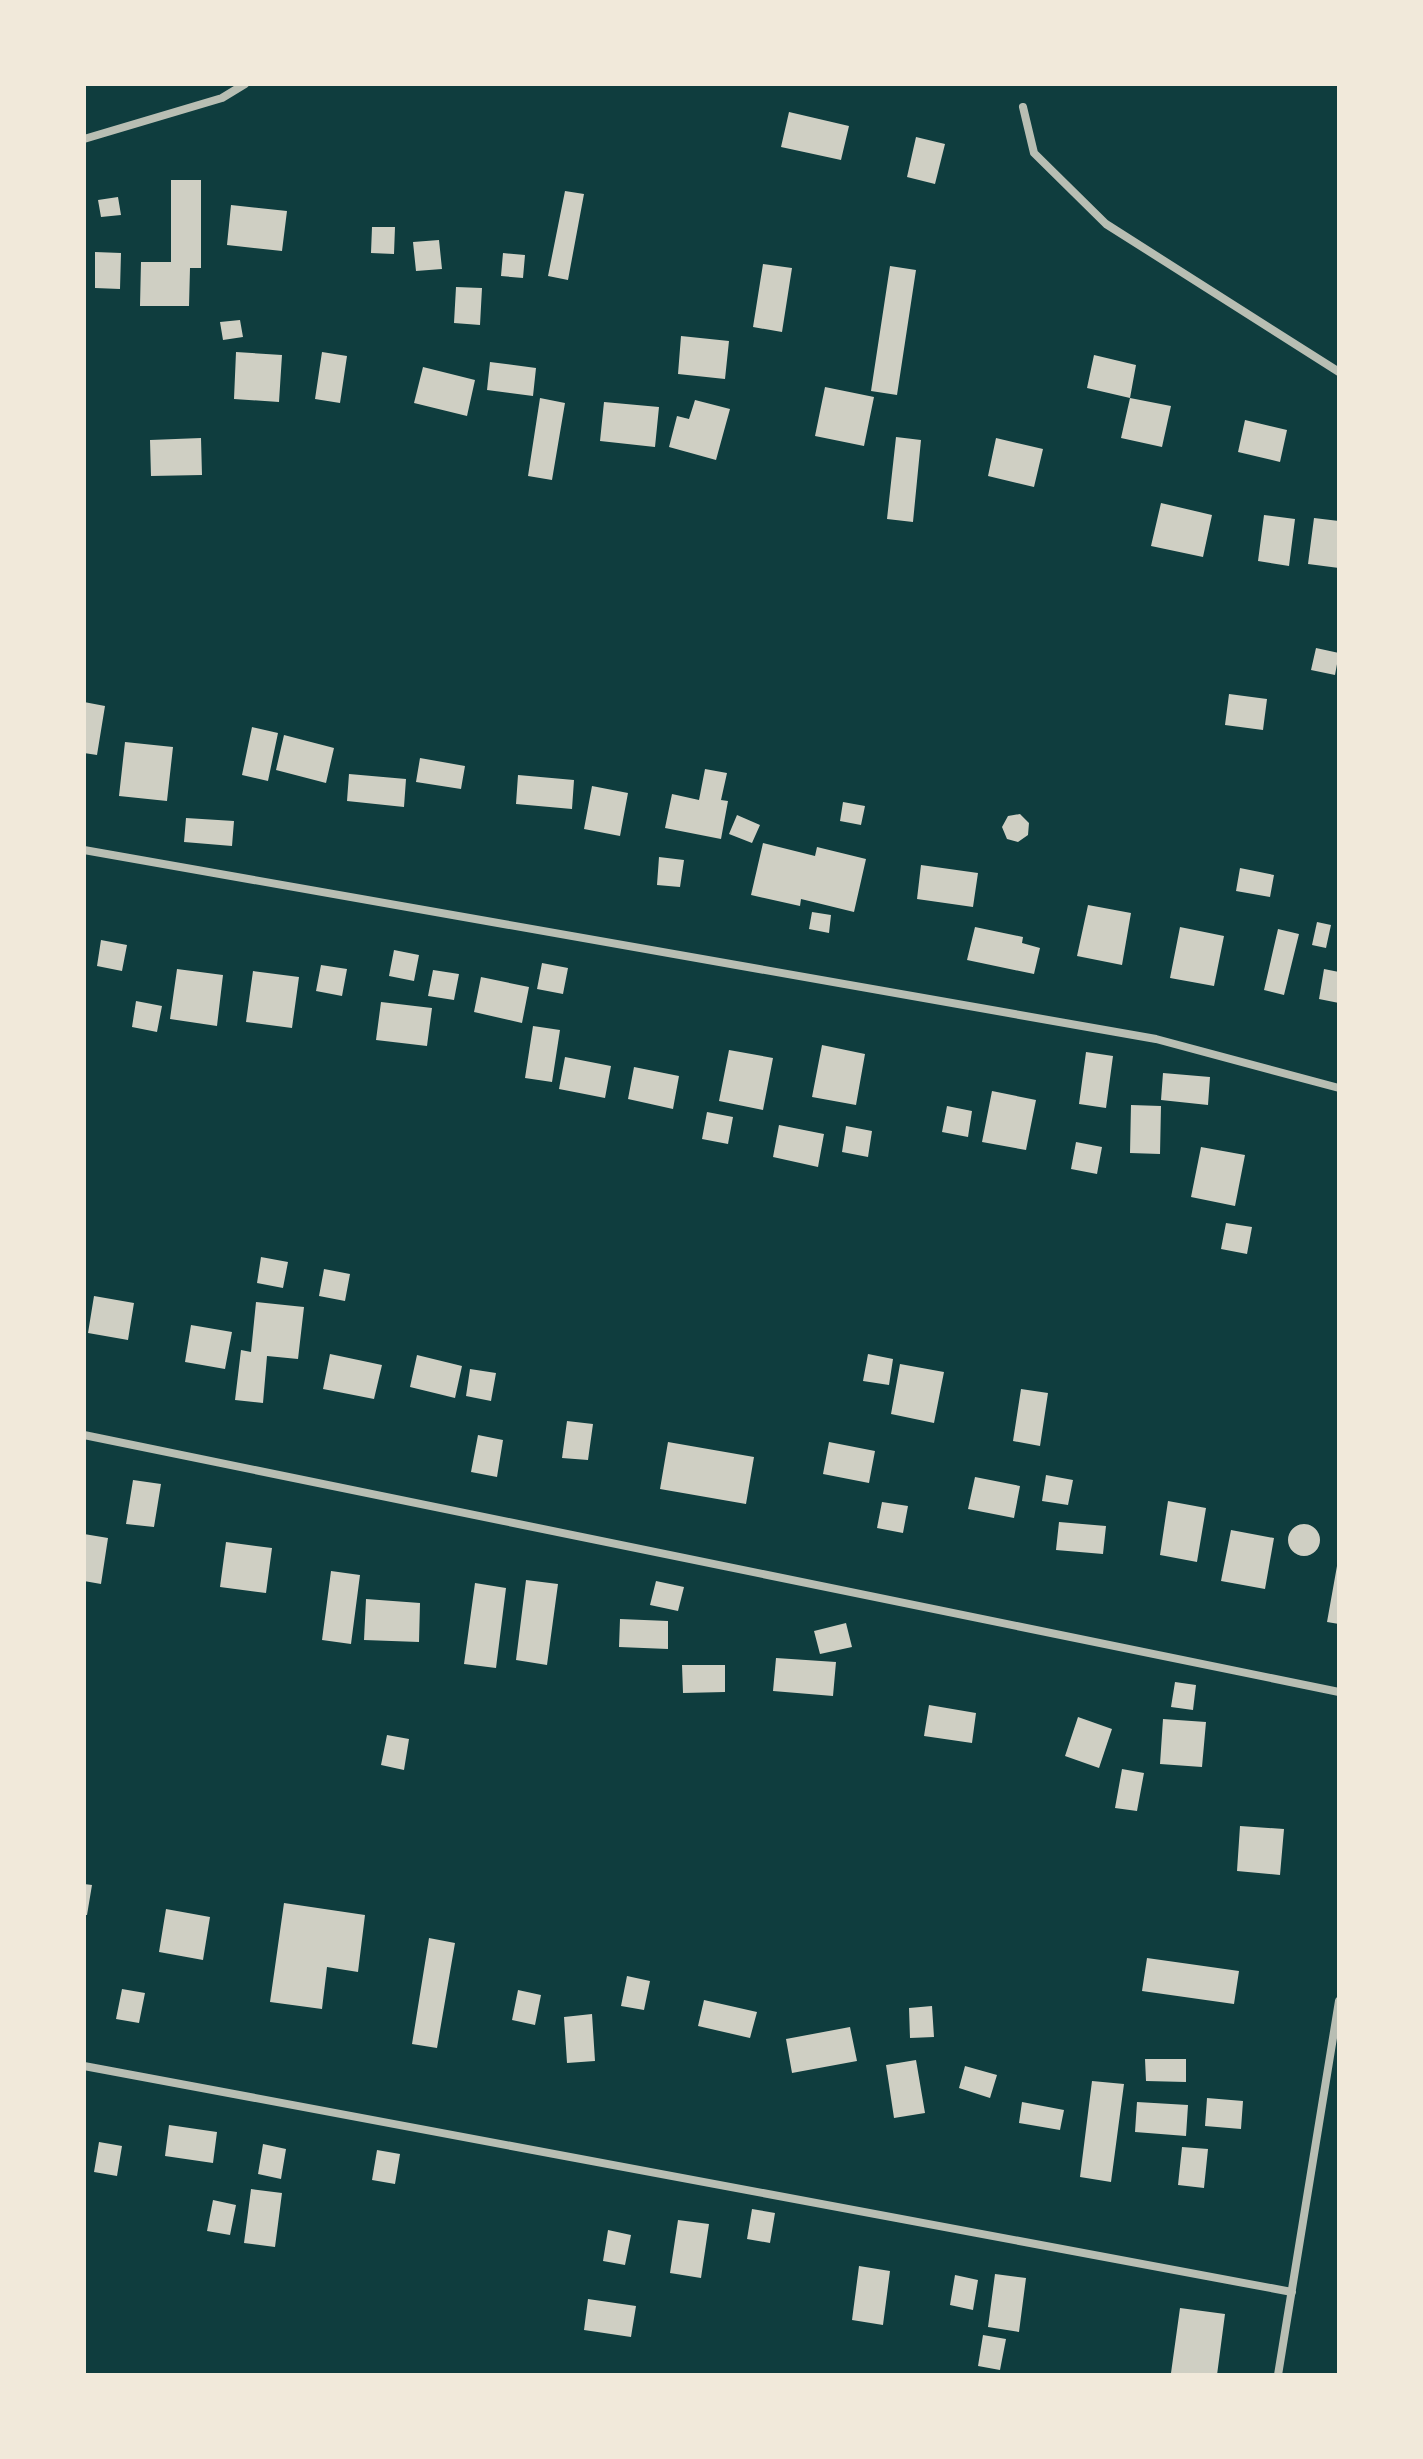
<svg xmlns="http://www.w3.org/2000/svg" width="1423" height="2459" font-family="Figtree,sans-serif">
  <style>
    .building { fill: #cfcfc3 }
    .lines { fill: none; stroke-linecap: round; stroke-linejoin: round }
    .minor { stroke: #b8beb3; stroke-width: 8 }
  </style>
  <rect width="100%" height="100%" fill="#0f3d3e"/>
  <path class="building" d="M789,112L849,126L841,160L781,147Z
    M916,137L945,144L935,184L907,177Z
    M171,180H201V268H190L189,306H140L141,262H171Z
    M565,191L584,194L568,280L548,276Z
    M118,197L121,215L101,217L98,200Z
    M231,205L287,211L282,251L227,245Z
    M372,227H395L394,254L371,253Z
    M439,240L442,269L416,271L413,242Z
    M95,252L121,253L120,289L95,288Z
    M503,253L525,255L523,278L501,276Z
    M763,264L792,268L782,332L753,327Z
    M890,266L916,270L897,395L871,391Z
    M456,287L482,288L480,325L454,323Z
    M240,320L243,337L223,340L220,322Z
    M681,336L729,341L725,379L678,374Z
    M236,352L282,355L279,402L234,399Z
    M322,352L347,356L340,403L315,399Z
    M1094,355L1136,365L1130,398L1087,388Z
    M490,362L536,368L533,396L487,390Z
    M423,367L475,380L467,416L414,403Z
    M825,387L874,397L864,446L815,436Z
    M540,398L565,403L552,480L528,476Z
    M1130,398L1171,406L1162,447L1121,438Z
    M695,400L730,409L716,460L669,447L677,416L689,419Z
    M604,402L659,407L655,447L600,441Z
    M1245,420L1287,430L1280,462L1238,452Z
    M896,437L921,440L913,522L887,519Z
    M201,438L202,475L151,476L150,440Z
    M996,438L1043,449L1034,487L988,476Z
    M1161,503L1212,515L1203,557L1151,546Z
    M1264,515L1295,519L1289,566L1258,561Z
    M1314,518L1339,521V568L1308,564Z
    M1316,648L1339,653L1335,675L1311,670Z
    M1229,694L1267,699L1263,730L1225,725Z
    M84,702L105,706L97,755L84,753Z
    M252,727L278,733L268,781L242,775Z
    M284,735L334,748L326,783L276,770Z
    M125,742L173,747L167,801L119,796Z
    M420,758L465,766L461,789L416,782Z
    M705,769L727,773L721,800L728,801L721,839L665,828L672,794L699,800Z
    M349,774L406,779L404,807L347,801Z
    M518,775L574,780L572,809L516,804Z
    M592,786L628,793L620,836L584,829Z
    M843,802L865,806L861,825L840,821Z
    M1020,814L1029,823L1028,835L1018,842L1007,839L1002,827L1008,816Z
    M737,815L760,825L752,843L729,834Z
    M186,818L234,821L232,846L184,842Z
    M763,843L815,856L817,847L866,859L854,912L801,899L800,906L751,895Z
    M659,857L684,860L680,887L657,885Z
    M921,865L978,873L973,907L917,899Z
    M1240,868L1274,875L1270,897L1236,891Z
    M1088,905L1131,913L1122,965L1077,956Z
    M812,912L831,915L829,933L809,929Z
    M1317,922L1331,925L1326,948L1312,945Z
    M975,927L1023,937L1022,943L1040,948L1034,974L967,960Z
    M1180,927L1224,936L1214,986L1170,978Z
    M1278,929L1299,934L1284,995L1264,990Z
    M101,940L127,945L122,971L97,966Z
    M394,950L419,955L414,981L389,976Z
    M542,963L568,968L563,994L537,989Z
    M321,965L347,969L342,996L316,991Z
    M177,969L223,975L217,1026L170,1019Z
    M1324,969L1339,972V1003L1319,999Z
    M433,970L459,974L454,1000L428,996Z
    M253,971L299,977L292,1028L246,1022Z
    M481,977L529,987L522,1023L474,1012Z
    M136,1001L162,1006L157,1032L132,1027Z
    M381,1002L432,1008L427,1046L376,1040Z
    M533,1026L560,1030L552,1082L525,1078Z
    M822,1045L865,1054L856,1105L812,1097Z
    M729,1050L773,1058L763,1110L719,1101Z
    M1086,1052L1113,1056L1106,1108L1079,1104Z
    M565,1057L611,1066L605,1098L559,1089Z
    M634,1067L679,1076L673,1109L628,1099Z
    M1163,1073L1210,1077L1208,1105L1161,1100Z
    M992,1091L1036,1100L1026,1150L982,1142Z
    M1131,1105L1161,1106L1160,1154L1130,1153Z
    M947,1106L972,1111L968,1137L942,1132Z
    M707,1112L733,1117L728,1144L702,1139Z
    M779,1125L824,1134L818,1167L773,1157Z
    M846,1126L872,1131L868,1157L842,1152Z
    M1076,1142L1102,1147L1097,1174L1071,1169Z
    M1201,1147L1245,1155L1235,1206L1191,1197Z
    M1226,1223L1252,1227L1247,1254L1221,1249Z
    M261,1257L288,1262L283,1288L257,1283Z
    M324,1269L350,1274L345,1301L319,1296Z
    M94,1296L134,1303L128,1340L88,1333Z
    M256,1302L304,1307L298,1359L267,1356L263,1403L235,1400L241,1350L251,1352Z
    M191,1325L232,1332L225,1369L185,1362Z
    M330,1354L382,1365L374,1399L323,1389Z
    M868,1354L893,1359L889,1385L863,1381Z
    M417,1355L462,1366L455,1398L410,1387Z
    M900,1364L944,1372L934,1423L891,1414Z
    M470,1369L496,1373L491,1401L466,1396Z
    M1021,1389L1048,1393L1040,1446L1013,1441Z
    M567,1421L593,1424L588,1460L562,1458Z
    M478,1435L503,1440L497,1477L471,1472Z
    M668,1442L754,1457L746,1504L660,1489Z
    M829,1442L875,1451L869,1483L823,1474Z
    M1046,1475L1073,1480L1068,1505L1042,1501Z
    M975,1477L1020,1486L1014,1518L968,1509Z
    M133,1480L161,1484L154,1527L126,1524Z
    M1168,1501L1206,1508L1197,1562L1160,1555Z
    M882,1502L908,1506L903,1533L877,1528Z
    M1059,1522L1106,1526L1103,1554L1056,1550Z
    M1288 1540a16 16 0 1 1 32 0a16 16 0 1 1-32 0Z
    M1231,1530L1274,1538L1265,1589L1221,1581Z
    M84,1534L108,1538L101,1584L84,1581Z
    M226,1542L272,1548L266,1593L220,1587Z
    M1337,1566H1339V1624L1327,1622Z
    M331,1571L360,1575L351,1644L322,1640Z
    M526,1580L558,1584L547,1665L516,1660Z
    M656,1581L684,1587L678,1611L650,1605Z
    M475,1583L506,1588L496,1668L464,1664Z
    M366,1599L420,1603L419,1642L364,1640Z
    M620,1619L668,1621V1649L619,1647Z
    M846,1623L852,1647L820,1654L814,1631Z
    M776,1658L836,1662L833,1696L773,1691Z
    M682,1665H725V1692L683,1693Z
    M1175,1682L1196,1685L1193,1710L1171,1707Z
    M929,1705L976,1713L972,1743L924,1736Z
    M1078,1717L1112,1729L1099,1768L1065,1756Z
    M1163,1719L1206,1722L1202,1767L1160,1764Z
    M387,1735L409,1739L404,1770L381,1765Z
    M1122,1769L1144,1773L1137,1811L1115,1808Z
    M1240,1826L1284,1829L1280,1875L1237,1871Z
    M84,1884L92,1885L87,1915H84Z
    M284,1903L365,1915L358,1972L327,1967L322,2009L270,2002Z
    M166,1909L210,1917L203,1960L159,1952Z
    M429,1938L455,1943L437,2048L412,2044Z
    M1147,1958L1239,1971L1234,2004L1142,1991Z
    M627,1976L650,1981L644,2010L621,2006Z
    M122,1989L145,1993L139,2023L116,2019Z
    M518,1990L541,1995L535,2025L512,2020Z
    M704,2000L757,2012L750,2038L698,2026Z
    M932,2006L934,2037L910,2038L909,2008Z
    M592,2014L595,2061L567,2063L564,2017Z
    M850,2027L857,2061L792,2073L786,2039Z
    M1145,2059H1186V2082L1146,2081Z
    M916,2060L925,2113L894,2118L886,2065Z
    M965,2066L997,2075L990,2098L959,2088Z
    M1092,2081L1124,2084L1111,2182L1080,2177Z
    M1207,2098L1243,2101L1241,2129L1205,2126Z
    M1022,2102L1064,2110L1060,2130L1019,2123Z
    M1137,2102L1188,2105L1186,2136L1135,2132Z
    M169,2125L217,2132L213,2163L165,2156Z
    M99,2142L122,2146L117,2176L94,2172Z
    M263,2144L286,2149L281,2179L258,2174Z
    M1182,2147L1208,2149L1204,2188L1178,2185Z
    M377,2150L400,2154L395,2184L372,2180Z
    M251,2189L282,2193L275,2247L244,2243Z
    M213,2200L236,2205L230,2235L207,2231Z
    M752,2209L775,2213L770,2243L747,2239Z
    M678,2220L709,2224L701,2278L670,2273Z
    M608,2230L631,2235L625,2265L603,2261Z
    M859,2266L890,2271L883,2325L852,2320Z
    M995,2274L1026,2278L1019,2332L988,2327Z
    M955,2275L978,2280L973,2310L950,2305Z
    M588,2299L636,2306L631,2337L584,2330Z
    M1180,2308L1225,2314L1217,2375L1171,2373Z
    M983,2335L1006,2339L1000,2370L978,2366Z"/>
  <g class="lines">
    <path class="minor" d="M1023,107L1034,153L1106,224L1339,372
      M84,139L222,98L245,84
      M84,850L1156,1039L1339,1088
      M84,1435L1339,1692
      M84,2066L1292,2292
      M1278,2375L1339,2001"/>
  </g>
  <rect width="1423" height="2459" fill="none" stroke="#f1e9da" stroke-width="172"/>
</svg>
